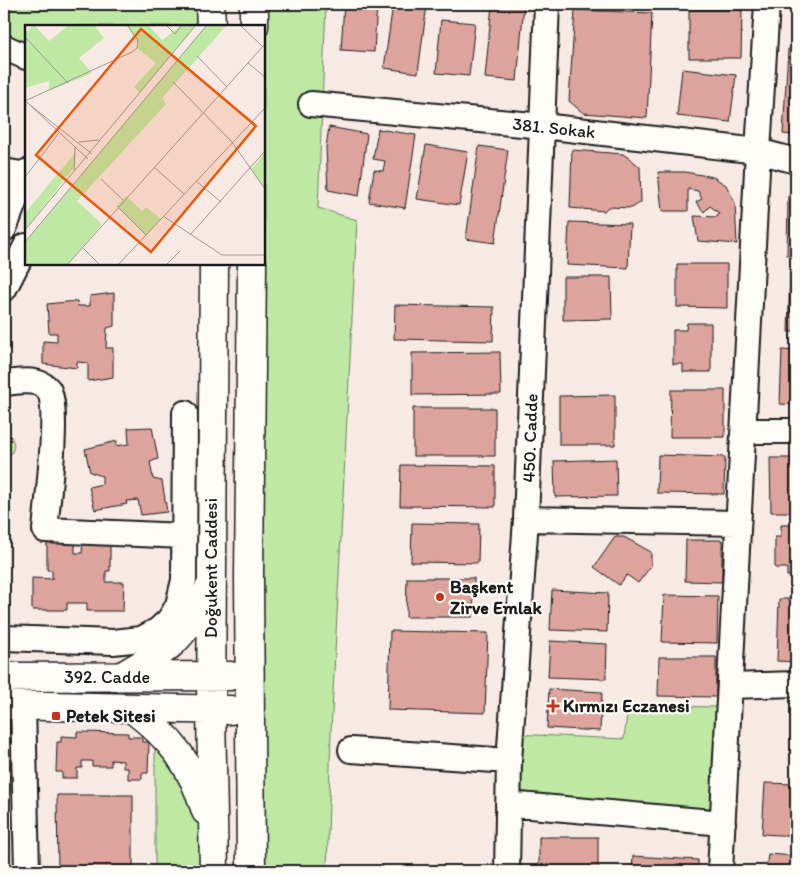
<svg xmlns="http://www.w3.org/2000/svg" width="800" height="875" font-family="Itim,sans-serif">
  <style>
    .green { fill: #bee8a4; stroke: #6d8260 }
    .building { fill: #dda39d; stroke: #1c1c1c }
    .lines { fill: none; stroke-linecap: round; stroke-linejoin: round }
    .minor-casing { stroke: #1c1c1c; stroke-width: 28 }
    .major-casing { stroke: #1c1c1c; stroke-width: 31 }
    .minor { stroke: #fdfcf7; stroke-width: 24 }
    .major { stroke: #fdfcf7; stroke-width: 28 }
    .poi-dot { fill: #c8321e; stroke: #fdfcf7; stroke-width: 2 }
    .labels { text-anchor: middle; stroke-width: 4.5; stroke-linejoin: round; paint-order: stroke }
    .street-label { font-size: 18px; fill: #1c1c1c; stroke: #fdfcf7 }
    .poi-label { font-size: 18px; font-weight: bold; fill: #1c1c1c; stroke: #fdfcf7; text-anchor: start }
    .inset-road { fill: none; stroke: #9f9895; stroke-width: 1 }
    .view { fill: #e8590c; fill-opacity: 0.15; stroke: #e8590c; stroke-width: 2.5 }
    .inset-edge { fill: none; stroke: #1c1c1c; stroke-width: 2.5 }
  </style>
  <rect width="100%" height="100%" fill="#f7eae5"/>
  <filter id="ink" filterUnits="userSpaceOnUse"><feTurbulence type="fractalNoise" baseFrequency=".02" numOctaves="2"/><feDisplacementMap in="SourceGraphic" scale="10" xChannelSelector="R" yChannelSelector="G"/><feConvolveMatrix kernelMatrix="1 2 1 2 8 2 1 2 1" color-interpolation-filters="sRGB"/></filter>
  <g filter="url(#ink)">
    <path class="green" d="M4,4H210L211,26H26V57L4,47Z
      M254,4H326L318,208L357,220L331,732L327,871H251L264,264V26Z
      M4,431C17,438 17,453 4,459Z
      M628,706L730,707L723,823L508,804L511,734L624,739Z
      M155,726L181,755L214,871H155Z"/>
    <path class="building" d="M344,4H377L374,52L341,50Z
      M393,4H427L418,73L384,68Z
      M440,4H474L473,8L440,6Z
      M492,4H524L517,81L485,78Z
      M575,10L652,13L647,118L583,113L569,101Z
      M689,10H742L741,58H689Z
      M441,20L475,23L469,76L436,73Z
      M788,49L796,50V135L783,134Z
      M682,69L736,75L730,122L677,116Z
      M329,127L367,134L359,196L328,190L326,147Z
      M378,129L416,135L405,208L369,202L374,170L383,171L385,161L373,159Z
      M426,145L468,152L459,205L417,199Z
      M479,146L508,150L495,243L466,239Z
      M572,150L623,154L633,161L640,167L641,202L632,208L608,207L604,211L570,208Z
      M658,172H685L713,177L726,185L735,203L737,244L698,241L694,216L717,217L719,213L710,206L704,212L696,202L702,199L698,191L688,189V211H662Z
      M788,196H796V255H787Z
      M569,222L630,224L628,268L567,265Z
      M677,264H727V308L677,307Z
      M790,273H796V332H788Z
      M563,277H611L612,319L563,320Z
      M114,293V326L107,328L106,348H113V377L88,381V363L77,362V368L43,364V341L57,342V333H49L47,304L77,301L78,306H90V296Z
      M395,305L494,307L493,341L394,339Z
      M687,323H711V372H683V364H673V330H686Z
      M782,350L796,351V405L780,404Z
      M500,352L501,394L412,395V353Z
      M671,390H725V437H670Z
      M615,395V445H559V396Z
      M413,408H495V456H413Z
      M152,427L158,459L150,462L153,479L162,481L167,512L141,515L138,500L126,501L127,504L95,510L89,487L102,484V476L90,472L85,449L117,441L116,446L129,444L128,428Z
      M658,455L725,457L724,494L657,493Z
      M770,458H796V512H771Z
      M616,459L617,496L555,497L554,461Z
      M401,465L495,466V507L400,506Z
      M412,523L479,524L478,563L411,562Z
      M781,525H796V576H787V568H775V537H781Z
      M615,537H624L651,552V566L638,583L627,575L619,585L594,567Z
      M47,538H75V553H82L83,539H110V571H106V582H124L123,611H87V603H67V610H32V578L52,579V570H47Z
      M686,540H722V582L685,581Z
      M407,578H474L473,617H406Z
      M552,590L608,593L607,632L550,630Z
      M664,595L718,596L717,643L662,642Z
      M779,599H796V662L777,661Z
      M390,631L488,633L485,713L388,710Z
      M550,641L607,644L606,679L548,677Z
      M659,657H716V697L658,696Z
      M549,689L602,692L600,731L547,728Z
      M4,732H7L6,781H4Z
      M77,732L128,733V737H142V742H149L148,773H142V779H128V768H123V761L111,760V766H92V761H82V768H77V778H62V772H56L57,742H61V736L77,737Z
      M765,783L796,784V836L762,834Z
      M57,795H133V871H58Z
      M4,796H6V841H4Z
      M539,837H598V871H539Z
      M768,854L796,856V871H766Z
      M633,856L698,860V871H632Z"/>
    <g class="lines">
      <defs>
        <path id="minor" d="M4,47L26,57
          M311,104L543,126L758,151L796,161
          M4,171L26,175
          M4,229L26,172
          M4,289L26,246
          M4,383C17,382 38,377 48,389C60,405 47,506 45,530L184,536
          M745,431H796
          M526,519L738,523
          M4,638L113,642L141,639L158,630L170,619L178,605L184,580L185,413
          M730,686L796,684
          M23,705L27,871
          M351,750L509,761
          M508,804L723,823
          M507,871L509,761L526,519L547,4
          M720,871L758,151L767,4"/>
        <path id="major" d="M210,4L211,26
          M254,26V4
          M214,264L211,711L214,871
          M122,676C172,647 182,640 209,589
          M4,677L230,676
          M4,705L230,710
          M133,709C171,738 192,765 206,811
          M251,871L249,577L252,264"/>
      </defs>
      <use href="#minor" class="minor-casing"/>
      <use href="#major" class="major-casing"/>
      <use href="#minor" class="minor"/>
      <use href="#major" class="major"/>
    </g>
  </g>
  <g class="poi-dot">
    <circle cx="440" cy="597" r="5"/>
    <path d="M550.5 698.5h5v5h5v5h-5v5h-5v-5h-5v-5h5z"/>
    <rect x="51" y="711" width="10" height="10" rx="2.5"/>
  </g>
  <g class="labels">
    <g class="street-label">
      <text transform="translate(554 128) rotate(6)" y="6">381. Sokak</text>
      <text transform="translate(530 438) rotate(-88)" y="6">450. Cadde</text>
      <text transform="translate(211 568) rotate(-90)" y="6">Doğukent Caddesi</text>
      <text x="107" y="683">392. Cadde</text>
    </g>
    <g class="poi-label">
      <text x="450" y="593">Başkent<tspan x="450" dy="21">Zirve Emlak</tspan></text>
      <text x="563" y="712">Kırmızı Eczanesi</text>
      <text x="66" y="722">Petek Sitesi</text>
    </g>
  </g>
  <g transform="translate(25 25)">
    <rect width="240" height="240" fill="#f7eae5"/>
    <path d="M9,0L24,16L44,0H69L79,13L54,33L67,48L24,66V56L0,63V8ZM102,0H123L137,15L157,0H171L115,68L109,62L131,38L112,23L113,19ZM182,0H202L137,73L141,79L52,176L77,199L42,240H0V217ZM51,127L50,141L0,205V188ZM240,127V164L226,145ZM101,171L117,186L121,182L136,194L121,210L92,181Z" fill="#bee8a4"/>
    <path class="inset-road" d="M141,0L150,9L157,0M215,0L238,22M0,12L43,58M172,31L202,62M223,38L240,52M148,57L207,117L240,164M0,76L107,27L112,23L113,15L102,0M0,76L67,129M6,81L63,134M54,117L74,115M129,142L159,169M49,145L50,122M0,152L34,108M76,154L98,175M171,156L196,177M92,181L121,210M138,191L197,230H240M0,205L171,0M165,210L240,126M0,217L182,0M58,223L75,240M42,240L240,19M93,240L240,83M141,240L155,226"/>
    <path class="view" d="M116,4L231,101L126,227L11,130Z"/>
    <rect width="240" height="240" class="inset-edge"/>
  </g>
  <rect width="800" height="875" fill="none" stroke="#fdfcf7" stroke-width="20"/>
  <rect x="10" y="10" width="780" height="855" fill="none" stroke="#1c1c1c" stroke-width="2" filter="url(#ink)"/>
</svg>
